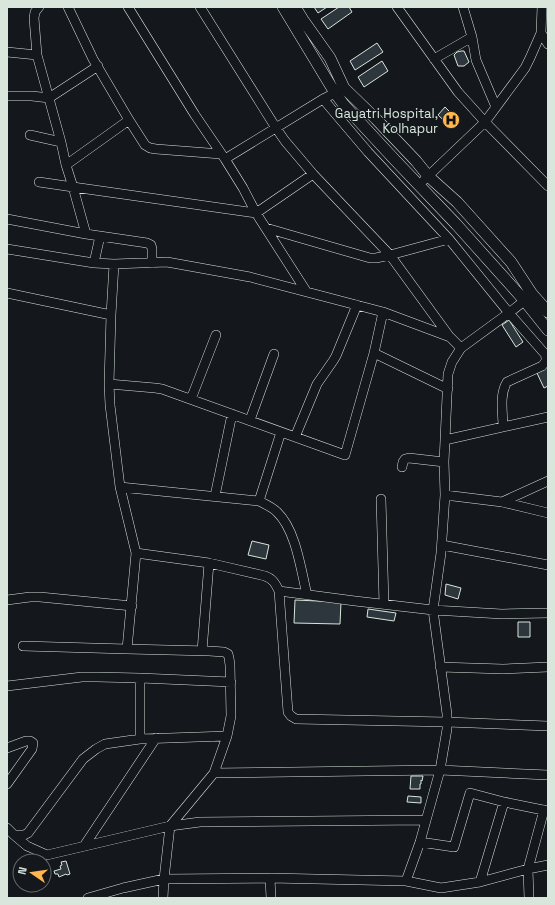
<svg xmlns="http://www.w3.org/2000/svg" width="555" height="905" font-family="'Space Grotesk',sans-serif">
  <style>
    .building { fill: #2c363c; stroke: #d8e6dc }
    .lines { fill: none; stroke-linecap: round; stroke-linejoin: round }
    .minor-casing { stroke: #d8e6dc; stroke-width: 10 }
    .major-casing { stroke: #d8e6dc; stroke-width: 12 }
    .minor { stroke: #14181c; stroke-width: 9 }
    .major { stroke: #14181c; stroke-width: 11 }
    .labels { text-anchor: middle; stroke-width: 3; stroke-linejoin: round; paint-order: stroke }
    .poi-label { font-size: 13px; fill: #d8e6dc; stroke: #14181c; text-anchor: end }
  </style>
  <rect width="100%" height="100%" fill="#14181c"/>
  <path class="building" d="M314,7H327L318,13Z
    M339,7H349L352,12L328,29L321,19Z
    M377,43L383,52L355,70L350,61Z
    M461,51H464L469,62L464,66H458L454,55L457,52Z
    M382,61L388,71L364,87L358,77Z
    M445,107L459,121L452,128L438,115Z
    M509,320L523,342L516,347L502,325Z
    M548,365V386L544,388L536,371Z
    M252,541L269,545L266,559L248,555Z
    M446,584L461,588L458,599L445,595Z
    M295,600L341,602L340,624L294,623Z
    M368,609L396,613L394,621L367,617Z
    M518,622H530V637H518Z
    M411,776H423L422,781L421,780V784H420V789H410Z
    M408,796L421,797V803L407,802Z
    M66,861L70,874L67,875L66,874L59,877L58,874H55L54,871L61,869L60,866L62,865L61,862Z"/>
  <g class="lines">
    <defs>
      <path id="minor" d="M39,7L35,12L34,18L37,55L61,142L66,165L73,187L256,213L313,174L285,141L276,128L200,7
        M68,7L93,59L129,120L145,145L150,148L156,149L221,154
        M128,7L195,115L225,159L243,188L256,213L306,291
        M397,7L458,92L485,122L548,186
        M463,7L472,37L476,60L496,107
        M542,7L541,33L548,44
        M7,52L37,55
        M434,59L472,37
        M7,96H32L49,98L98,66
        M323,99L368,152L449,239L509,313L545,354C547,360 546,362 542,366L507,382C499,395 503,413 503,427
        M30,135L61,142
        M225,159L323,99L341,90
        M66,165L129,120
        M313,174L390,255L449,336
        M424,180L485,122L525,68L530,58L541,33
        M39,182L73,187L86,234L147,243L151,245L152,249V263
        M7,219L86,234
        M266,228L370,258H376L390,255L449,239
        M7,249L94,263L114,264L167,262L250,277L383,312L450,337L461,348
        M94,263L100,236
        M7,293L111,315L114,264
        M111,315L109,384L110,405L120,487L136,553L127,649
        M374,353L448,389
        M109,384L155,388L162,389L345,455L374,353L383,312
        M191,399L216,335
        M250,420L274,354
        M295,437L317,384L333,361L336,356L357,305
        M445,440L548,417
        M402,467L403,462L405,459L409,458L444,462
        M120,487L259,501C265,504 272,507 277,512C296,530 301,570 307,595
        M445,495L502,502L548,513
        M215,496L232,414
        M381,499L384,604
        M259,501L281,432
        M502,502L548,481
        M442,545L548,565
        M136,553L209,563L265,576C273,579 275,583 279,591L288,712L291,716L296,719L447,722L548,726
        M279,591L355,601L433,610L502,614L548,613
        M7,600L30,597H40L132,606
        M23,646L127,649L209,651L224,652L228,654L229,658L230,665L231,716L227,736
        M202,651L209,563
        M440,667L503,669L548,667
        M7,686L82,677H97L140,678L231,682
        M140,739V678
        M7,748L26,741H30L33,743L32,749L7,784
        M7,828L14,835H24L28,833L83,759L96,749L105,744L140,739L227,736L214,773L440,770L548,775
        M14,835L27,846L47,855L170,826L200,822L426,820
        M420,842L454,847L470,793L504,802L548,811
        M84,846L156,738
        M270,878L271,898
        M406,881L420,842L440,770L447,729V714L433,610L441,553L445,495L444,462L448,374L452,362L461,348L509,313L529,297
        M480,882L504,802
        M88,898L123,888L164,879L270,878L406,881L441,888L480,882L528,869L548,865
        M163,898L164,879L170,826L214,773
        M529,898L528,869L544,810"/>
      <path id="major" d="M283,7L335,93L344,105L394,159L456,224L524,300L548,330
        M295,7L303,20L330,58L344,88L376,119L416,161L428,176L457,202L511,262L532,294L548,312"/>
    </defs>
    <use href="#minor" class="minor-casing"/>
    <use href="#major" class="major-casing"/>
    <use href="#minor" class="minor"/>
    <use href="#major" class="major"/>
  </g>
  <defs>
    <symbol id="hospital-disc" viewBox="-11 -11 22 22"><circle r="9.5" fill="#ffb74d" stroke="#14181c"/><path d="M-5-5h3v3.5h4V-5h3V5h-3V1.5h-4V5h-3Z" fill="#111"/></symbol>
  </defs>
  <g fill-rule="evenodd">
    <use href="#hospital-disc" x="441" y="110" width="20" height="20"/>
  </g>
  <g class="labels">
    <g class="poi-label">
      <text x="438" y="118">Gayatri Hospital,<tspan x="438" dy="15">Kolhapur</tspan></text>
    </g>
  </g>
  <rect width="555" height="905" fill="none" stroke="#d8e6dc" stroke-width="16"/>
  <g transform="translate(32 873) rotate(283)"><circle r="19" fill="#14181c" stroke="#626a69"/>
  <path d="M0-3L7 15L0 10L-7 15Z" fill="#ffb74d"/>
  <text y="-6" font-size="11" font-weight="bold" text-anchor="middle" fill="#d8e6dc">N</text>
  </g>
</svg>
